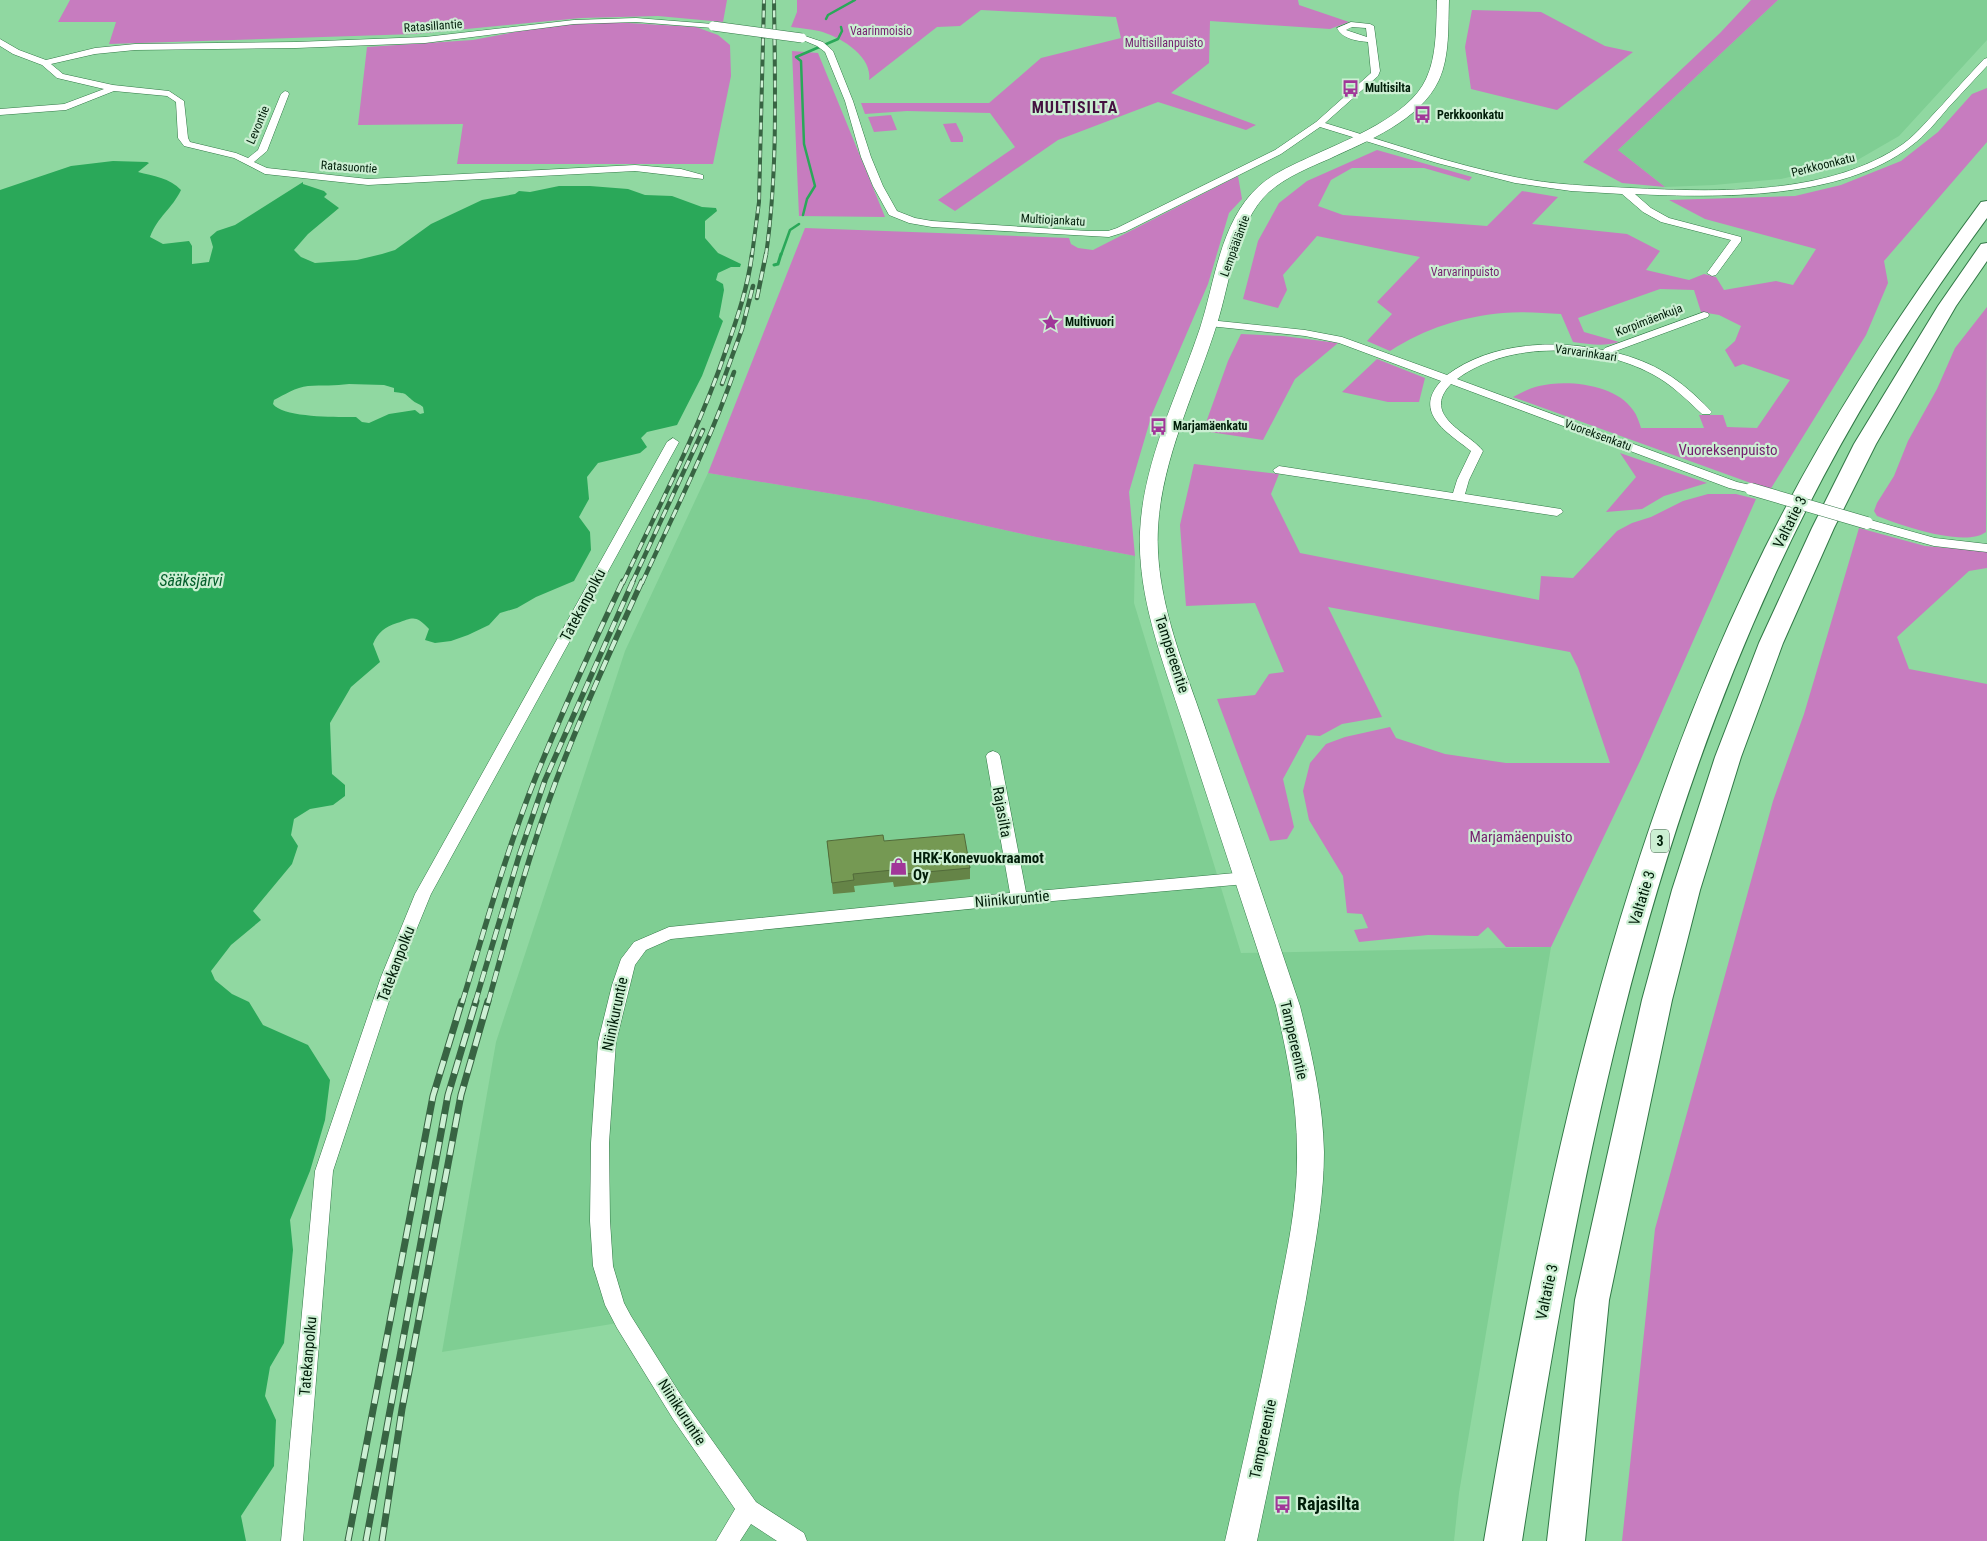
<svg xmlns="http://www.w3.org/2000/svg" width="1987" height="1541" font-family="'Roboto Condensed',sans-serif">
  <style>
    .built { fill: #7fce93 }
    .green { fill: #c77cbf }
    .water { fill: #2aa859; fill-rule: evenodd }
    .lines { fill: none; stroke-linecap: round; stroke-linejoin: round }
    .stream-far1 { stroke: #2aa859; stroke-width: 2.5 }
    .stream { stroke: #2aa859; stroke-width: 3 }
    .street-casing { stroke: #317846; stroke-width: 1 }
    .secondary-casing { stroke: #317846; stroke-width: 1 }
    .highway-casing { stroke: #317846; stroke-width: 2 }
    .street { fill: #fff; fill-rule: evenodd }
    .secondary { fill: #fff; fill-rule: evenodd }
    .highway { fill: #fff; fill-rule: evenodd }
    .rail-far3-casing { stroke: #386443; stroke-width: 4 }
    .rail-far2-casing { stroke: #386443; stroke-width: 4.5 }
    .rail-far1-casing { stroke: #386443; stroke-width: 5.5 }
    .rail-casing { stroke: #386443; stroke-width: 7 }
    .rail-far3 { stroke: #ccefd3; stroke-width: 2.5; stroke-dasharray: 7; stroke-linecap: butt }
    .rail-far2 { stroke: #ccefd3; stroke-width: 3; stroke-dasharray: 9; stroke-linecap: butt }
    .rail-far1 { stroke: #ccefd3; stroke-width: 4; stroke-dasharray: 11; stroke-linecap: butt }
    .rail { stroke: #ccefd3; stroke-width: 5; stroke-dasharray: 14; stroke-linecap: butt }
    .street-bridge-far1-casing { stroke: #317846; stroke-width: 10; stroke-linecap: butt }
    .street-bridge-casing { stroke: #317846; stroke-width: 13; stroke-linecap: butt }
    .street-bridge-far1 { stroke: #fff; stroke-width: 9 }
    .street-bridge { stroke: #fff; stroke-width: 12 }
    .wall { fill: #658447 }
    .building { fill: #759953; stroke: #526b3a }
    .labels { text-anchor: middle; stroke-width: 4.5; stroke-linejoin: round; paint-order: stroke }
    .far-street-label { font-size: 12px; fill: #011d09; stroke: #ccefd3 }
    .far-park-label { font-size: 12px; fill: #741f6e; stroke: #ccefd3 }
    .far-poi-label { font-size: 12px; font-weight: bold; fill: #011d09; stroke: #ccefd3; text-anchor: start }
    .shield { fill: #ccefd3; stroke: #3e5c46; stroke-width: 1 }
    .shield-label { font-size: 14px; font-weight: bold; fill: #011d09 }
    .park-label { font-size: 15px; fill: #741f6e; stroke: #ccefd3 }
    .street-label { font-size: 15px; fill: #011d09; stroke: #ccefd3 }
    .poi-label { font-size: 15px; font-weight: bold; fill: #011d09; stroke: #ccefd3; text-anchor: start }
    .far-district-label { font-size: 16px; font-weight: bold; letter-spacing: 1px; fill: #441140; stroke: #ccefd3 }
    .water-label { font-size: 16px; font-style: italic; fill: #045f2c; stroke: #ccefd3 }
    .near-poi-label { font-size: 18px; font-weight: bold; fill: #011d09; stroke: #ccefd3; text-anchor: start }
  </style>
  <rect width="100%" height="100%" fill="#90d8a1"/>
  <path class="built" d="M1778,0H1987V40L1899,136L1854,162L1781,179L1714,185L1665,187L1618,150Z
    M708,473L869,500L1036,537L1135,556L1134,603L1241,953L1551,947L1459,1493L1454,1541H727L748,1509L624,1322L442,1352L496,1042L625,651Z"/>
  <path class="green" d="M70,0H727L723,22L658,16L581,18L415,34L109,44L116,22H58Z
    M797,0H1298L1299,5L1349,22L1330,29L1210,21L1209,63L1171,93L1256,125L1246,130L1158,102L1058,140L955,211L938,200L1015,147L990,113L907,111L865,114L861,103H989L1041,58L1121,38L1116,17L981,10L960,26L937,27L869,80C873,56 839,36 819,31C810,29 800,28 791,27L797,12Z
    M1751,0H1778L1618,150L1665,187L1622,183L1583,162L1720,33Z
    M1472,10L1541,12L1605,46L1633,52L1557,110L1471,89L1465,47Z
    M611,22L696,27L718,35L730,45L731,76L713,164H457L463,124L358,125L367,47L473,40L546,26Z
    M792,51L818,53L885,217L799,216Z
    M1987,88V142L1884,261L1888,283L1866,335L1770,490L1513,397C1521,393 1530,388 1539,386C1566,379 1616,384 1633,410C1637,415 1639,422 1641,428H1704L1699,415H1723L1727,427L1757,428L1790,380L1743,364L1735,367L1725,350L1735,341L1741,326L1719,315L1701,312L1694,290L1660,289L1578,318L1584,332L1619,342C1603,347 1589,344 1573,342L1561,314C1542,313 1522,311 1503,313C1461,317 1426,328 1390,351L1367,341L1392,314L1377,302L1420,257L1317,236L1283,275L1287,290L1278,308L1243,299L1258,241L1279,203L1307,181L1377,150L1472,177L1469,181L1424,168H1352L1331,180L1318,206L1343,215L1487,226L1522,191L1558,197L1532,224L1627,234L1660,251L1646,270L1689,280L1704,274L1716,277L1724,290L1776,281L1793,285L1816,249L1705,219L1669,200L1795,196L1841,185L1901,161L1938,132L1972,94Z
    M891,115L897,130L874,132L868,117Z
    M956,123L963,137V142H951L943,124Z
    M1238,176L1242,199L1229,213L1208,284L1152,414L1129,492L1135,556L1036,537L869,500L708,473L805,228L1069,238L1071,244L1078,248L1093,250Z
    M1987,307L1986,532C1965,548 1900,525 1877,516L1874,511L1877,503L1894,476L1908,441L1937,389L1955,348Z
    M1241,334L1283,336L1338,343L1295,379L1263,440L1203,431L1228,361Z
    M1377,359L1425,378L1419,402H1388L1342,392Z
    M1620,453L1707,483L1664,496L1642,509L1606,512L1636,477Z
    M1194,464L1279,474L1271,494L1300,553L1539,600L1541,576L1573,578L1617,531L1632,523L1651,517L1683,501L1708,494H1736L1756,499L1640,761L1551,947H1506L1488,927L1478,936L1428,935L1359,942L1354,930L1368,928L1362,914L1347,913L1343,876L1309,820L1303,791L1310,763L1326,744L1345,737L1390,727L1396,738L1445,754L1506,763H1610L1578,668L1570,652L1328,607L1382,717L1342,724L1320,736L1307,735L1283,779L1294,827L1287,839L1270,841L1217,699L1255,695L1269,674L1284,672L1255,603L1186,606L1180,525Z
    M1859,528L1925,546L1987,551V568L1969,571L1897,637L1909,669L1987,684V1541H1622L1655,1229L1773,801L1804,714Z"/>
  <path class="water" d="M113,161L147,162L149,163L138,172C153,176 170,178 181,190C172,209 158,216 150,237L163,244L189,241L192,246V264L209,262L213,247L210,237L217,231L235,225L303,182V184L324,191L327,194L324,197L339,208L308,234L294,250L301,257L315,263L357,260L382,254L395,250L431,224L482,200L515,194L519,191L530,192L559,186H590L628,189L645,195L672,196L702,207L716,208L717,211L705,221V238L718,253L741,264L740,267H731L718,273L716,280L723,284L724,290L719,317L723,321L702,376L677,425L647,432L641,438L647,447L640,453L598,463L587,477L589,499L579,517L590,532L591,550L574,581L536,597L517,608L500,613L489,625L468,635L451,641L435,643L425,640L429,629C415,614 413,618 397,623C385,627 378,632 373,644L380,662L351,687L330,723L332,774L345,785V796L333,805L310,809L294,819L291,835L298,846L292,864L253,911L261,920L231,945L211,971L215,980L232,994L249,1002L263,1025L308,1045L330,1080L325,1120L310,1171L290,1220L293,1250L284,1343L270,1367L265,1396L276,1420L274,1466L241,1516L246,1541H0V190L71,166ZM349,384L384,385L394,388V392C407,394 403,392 412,400C415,403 420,404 423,407L424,413L420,414L415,410L389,414L369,423L362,422L356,417C339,417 283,418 273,404L274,400C284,395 296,387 308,386C322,385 335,386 349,384Z"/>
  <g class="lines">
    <path class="stream-far1" d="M826,19L828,15L855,0
      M803,215L807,199L815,186L804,144L801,61L796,57L838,39L842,31L841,27
      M781,255L790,230L799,224"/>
    <path class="stream" d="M774,265L778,264L781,254"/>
    <defs>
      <path id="street" d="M636,18L713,24L717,26L713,28L636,22L574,24L425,43L296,48L135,50L95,54L51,64L63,74L113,85L169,91L184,101L188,138L190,142L236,153L248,158L258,150L281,94L285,91L288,92L289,94L267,151L254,162L267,168L368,179L635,165L681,169L703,175V179L635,171L368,185L265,174L234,158L184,146L178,138L176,102L167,96L114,91L66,110L0,115V109L64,104L104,89L57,78L42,65L13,54L0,46V39L19,50L46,60L95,48L135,44L296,42L425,37L574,20Z
        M1351,22L1370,24L1374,26L1380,71L1378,76L1325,123C1388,142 1450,164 1515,177C1553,185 1592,186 1631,188C1718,192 1828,196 1903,144C1918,133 1930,117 1943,104C1956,89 1970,74 1984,59L1987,58V66C1974,80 1961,94 1948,108C1937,121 1925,136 1911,146C1842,200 1718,198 1635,194L1651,208L1669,218L1741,237V241L1716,275L1712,276L1707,273L1731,240L1661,222L1643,212L1622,194L1571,191L1515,183L1437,163L1320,127L1281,154L1125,232L1109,237L932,227L909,223L889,215L873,186L861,157L845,101L825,52L817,46L798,38L802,35L823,42L833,51L853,101L871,157L883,186L897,211L915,218L932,221L1088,231H1108L1117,228L1275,150L1316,122L1371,73L1368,42C1357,41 1342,39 1337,28ZM1352,27L1366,28L1367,37L1346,30Z
        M1704,312L1708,313L1709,315L1708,317L1613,352C1655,362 1680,379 1710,410L1712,412L1710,414H1702C1686,399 1671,384 1652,374C1595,344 1510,340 1457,379L1737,482L1755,486L1757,489L1755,492L1751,493L1729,488L1451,384C1420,416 1470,433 1483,451L1469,480L1465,494L1561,509L1563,512L1557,516L1275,473L1273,470L1279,466L1453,493L1457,480L1471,451C1448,433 1412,413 1441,381L1339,343L1305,336L1209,326L1204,323L1209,320L1305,330L1342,337L1447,375C1489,343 1553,339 1603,350L1605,348Z
        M673,438L679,442L431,894L397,977L333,1171L303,1541H281L315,1171L381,977L415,894L667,442Z
        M1867,519L1935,538L1987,544V552L1934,546L1862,526L1861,523Z
        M993,751L998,753L1000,756L1026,892L1246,872L1252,874L1254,878L1252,882L1246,884L1019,904L671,939L646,950L635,965L616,1042L609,1143L610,1221L613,1266L624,1303L631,1316L687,1405L756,1502L804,1533L807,1541H777L751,1524L740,1541H716L735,1509L673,1419L617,1328L605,1305L593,1266L590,1221L591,1143L598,1042L612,985L621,959L634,942L669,927L1010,893L986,756L988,753Z"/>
      <path id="secondary" d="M1437,0H1449C1448,25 1450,56 1439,80C1420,121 1367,141 1329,159C1308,168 1286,177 1269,192C1236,222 1230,283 1217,324C1196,391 1162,457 1158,528C1154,600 1187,672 1209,739C1240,828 1270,917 1300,1006C1312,1054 1323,1102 1324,1152C1324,1202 1314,1250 1306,1299C1291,1380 1274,1460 1257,1541H1225C1243,1461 1262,1381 1277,1301C1287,1252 1298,1202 1297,1151C1297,1102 1287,1054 1276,1006C1247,917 1217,827 1188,738C1167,672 1137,602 1140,532C1143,461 1178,394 1200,328C1215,282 1220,221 1259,186C1275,172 1295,164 1314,155C1349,139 1409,116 1426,79C1437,56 1436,26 1437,0Z"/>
      <path id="highway" d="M1987,201V218C1904,331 1831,451 1773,579C1634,882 1572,1214 1522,1541H1484C1539,1214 1606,881 1750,579C1813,445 1893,321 1981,202Z
        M1987,243V261L1956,306L1876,444L1834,528L1783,643L1741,757L1700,890L1672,1000L1609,1300L1585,1541H1547L1575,1300L1642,1000L1672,890L1715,757L1759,643L1812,528L1854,444L1938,306L1981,244Z"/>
    </defs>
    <use href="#street" class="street-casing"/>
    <use href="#secondary" class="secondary-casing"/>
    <use href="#highway" class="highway-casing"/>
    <use href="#street" class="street"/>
    <use href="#secondary" class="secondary"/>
    <use href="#highway" class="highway"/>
    <defs>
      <path id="rail-far3" d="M752,255L759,202L764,0
        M766,255C778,171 775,85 774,0"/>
      <path id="rail-far2" d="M757,298L766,254
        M722,384L742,329L753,286
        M623,583C659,506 699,430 726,350C737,319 748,287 752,254
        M632,583L703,430
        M642,583C674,513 709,444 734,372"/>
      <path id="rail-far1" d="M462,1003C485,928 506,852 535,779C562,712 592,646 623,581
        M475,1003L519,856L545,780L633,581
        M488,1003C509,928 529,853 556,781C582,713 612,647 642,581"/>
      <path id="rail" d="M348,1541L433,1096L462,1001
        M366,1541L448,1095L476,1001
        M382,1541L402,1409L461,1095L488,1001"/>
    </defs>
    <use href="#rail-far3" class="rail-far3-casing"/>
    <use href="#rail-far2" class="rail-far2-casing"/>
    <use href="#rail-far1" class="rail-far1-casing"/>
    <use href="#rail" class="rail-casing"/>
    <use href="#rail-far3" class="rail-far3"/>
    <use href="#rail-far2" class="rail-far2"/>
    <use href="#rail-far1" class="rail-far1"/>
    <use href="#rail" class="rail"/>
    <defs>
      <path id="street-bridge-far1" d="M713,26L802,38"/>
      <path id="street-bridge" d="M1751,489L1867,523"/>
    </defs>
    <use href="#street-bridge-far1" class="street-bridge-far1-casing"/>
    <use href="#street-bridge" class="street-bridge-casing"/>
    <use href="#street-bridge-far1" class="street-bridge-far1"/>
    <use href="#street-bridge" class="street-bridge"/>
  </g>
  <path class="wall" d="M827,841H884L970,868V879L894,887L893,882L854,886L855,892L833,894Z"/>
  <path class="building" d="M964,834L970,868L894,875L893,870L853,874L854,880L832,883L827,841L883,835L884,841Z"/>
  <defs>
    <symbol id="bus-bare" viewBox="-9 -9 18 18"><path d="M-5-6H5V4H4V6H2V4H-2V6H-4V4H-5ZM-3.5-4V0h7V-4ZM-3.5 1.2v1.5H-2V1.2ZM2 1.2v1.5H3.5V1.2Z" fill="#a13799" stroke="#ccefd3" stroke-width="2.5" paint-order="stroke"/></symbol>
    <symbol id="sight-bare" viewBox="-9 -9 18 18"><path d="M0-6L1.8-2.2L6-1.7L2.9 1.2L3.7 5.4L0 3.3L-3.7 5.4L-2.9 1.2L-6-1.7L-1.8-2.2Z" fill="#a13799" stroke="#ccefd3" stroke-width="2.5" paint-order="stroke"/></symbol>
    <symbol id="shop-bare" viewBox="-9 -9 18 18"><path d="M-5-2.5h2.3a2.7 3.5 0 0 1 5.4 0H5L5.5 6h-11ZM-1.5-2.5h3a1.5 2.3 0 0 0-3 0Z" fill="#a13799" stroke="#ccefd3" stroke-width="2.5" paint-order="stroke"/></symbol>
  </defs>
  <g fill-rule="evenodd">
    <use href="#bus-bare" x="1338" y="76" width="25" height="25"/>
    <use href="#bus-bare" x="1410" y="102" width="25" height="25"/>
    <use href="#sight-bare" x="1038" y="310" width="25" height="25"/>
    <use href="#bus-bare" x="1146" y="414" width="25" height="25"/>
    <use href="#shop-bare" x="886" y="854" width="25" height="25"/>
    <use href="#bus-bare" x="1270" y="1492" width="25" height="25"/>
  </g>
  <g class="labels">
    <g class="far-street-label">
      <text transform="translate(433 26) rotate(-4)" y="4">Ratasillantie</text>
      <text transform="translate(258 125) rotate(-67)" y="4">Levontie</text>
      <text transform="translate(1823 165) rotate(-14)" y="4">Perkkoonkatu</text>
      <text transform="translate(349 167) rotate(4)" y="4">Ratasuontie</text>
      <text transform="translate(1053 220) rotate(3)" y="4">Multiojankatu</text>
      <text transform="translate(1235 246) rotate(-70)" y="4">Lempääläntie</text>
      <text transform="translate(1649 320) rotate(-21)" y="4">Korpimäenkuja</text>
      <text transform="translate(1586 353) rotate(8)" y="4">Varvarinkaari</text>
      <text transform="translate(1598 435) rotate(20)" y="4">Vuoreksenkatu</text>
    </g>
    <g class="far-park-label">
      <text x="881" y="35">Vaarinmoisio</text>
      <text x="1164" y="47">Multisillanpuisto</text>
      <text x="1465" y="276">Varvarinpuisto</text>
    </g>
    <g class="far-poi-label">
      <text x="1365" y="92">Multisilta</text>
      <text x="1437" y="119">Perkkoonkatu</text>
      <text x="1065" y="326">Multivuori</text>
      <text x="1173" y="430">Marjamäenkatu</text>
    </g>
    <rect class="shield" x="1651" y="829.5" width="18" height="23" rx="4"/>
    <g class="shield-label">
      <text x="1660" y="846">3</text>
    </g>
    <g class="park-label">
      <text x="1728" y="455">Vuoreksenpuisto</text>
      <text x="1521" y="842">Marjamäenpuisto</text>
    </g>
    <g class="street-label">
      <text transform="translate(1790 522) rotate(-63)" y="5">Valtatie 3</text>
      <text transform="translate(583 605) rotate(-62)" y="5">Tatekanpolku</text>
      <text transform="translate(1172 654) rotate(72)" y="5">Tampereentie</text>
      <text transform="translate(1002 812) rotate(80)" y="5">Rajasilta</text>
      <text transform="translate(1642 898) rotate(-73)" y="5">Valtatie 3</text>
      <text transform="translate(1012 899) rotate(-5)" y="5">Niinikuruntie</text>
      <text transform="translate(396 964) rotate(-69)" y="5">Tatekanpolku</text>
      <text transform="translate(615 1014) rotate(-78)" y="5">Niinikuruntie</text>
      <text transform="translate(1294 1040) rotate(77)" y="5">Tampereentie</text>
      <text transform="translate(1547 1292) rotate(-78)" y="5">Valtatie 3</text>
      <text transform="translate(308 1356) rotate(-85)" y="5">Tatekanpolku</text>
      <text transform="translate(682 1412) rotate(57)" y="5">Niinikuruntie</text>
      <text transform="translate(1263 1439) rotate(-78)" y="5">Tampereentie</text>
    </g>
    <g class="poi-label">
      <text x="913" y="863">HRK-Konevuokraamot<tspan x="913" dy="17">Oy</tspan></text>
    </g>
    <g class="far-district-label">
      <text x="1075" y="113">MULTISILTA</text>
    </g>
    <g class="water-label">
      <text x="191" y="586">Sääksjärvi</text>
    </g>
    <g class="near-poi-label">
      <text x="1297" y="1510">Rajasilta</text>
    </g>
  </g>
</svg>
